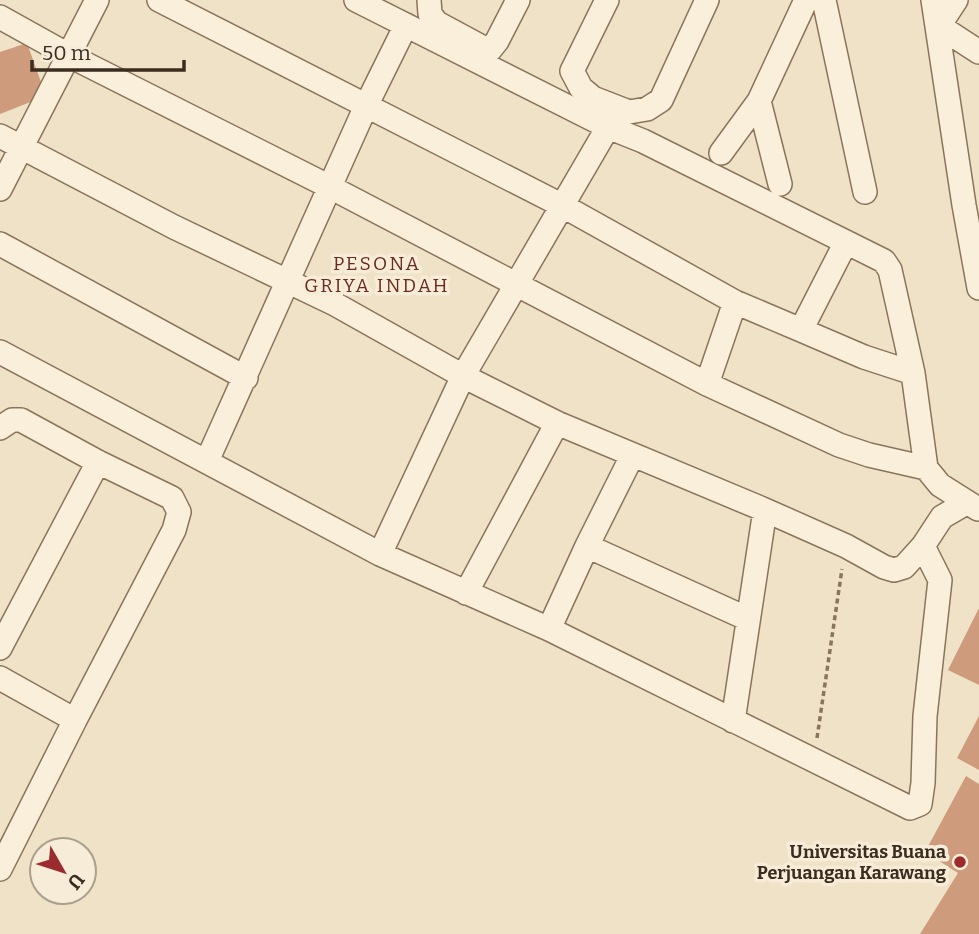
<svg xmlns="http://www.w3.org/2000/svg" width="979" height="934" font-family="Bitter,serif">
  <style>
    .building { fill: #ce9c7c }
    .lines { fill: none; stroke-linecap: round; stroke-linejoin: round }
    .minor-casing { stroke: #8b745c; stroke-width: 26 }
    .path { stroke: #8b745c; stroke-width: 3.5; stroke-dasharray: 5 3.5; stroke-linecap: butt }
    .minor { stroke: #f9efdb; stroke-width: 23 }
    .poi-dot { fill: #9b2b2f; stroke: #f6ecd7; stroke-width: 2.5 }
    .labels { text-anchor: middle; stroke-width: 7; stroke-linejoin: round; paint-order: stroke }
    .poi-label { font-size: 18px; font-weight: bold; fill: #3b2c20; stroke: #f6ecd7; text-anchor: end }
    .neighbourhood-label { font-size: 19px; letter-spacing: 2px; fill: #692c1e; stroke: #f6ecd7 }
  </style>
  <rect width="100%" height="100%" fill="#efe2c7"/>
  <path class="building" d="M27,43L46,96L0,114V52Z
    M979,608V685L948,670Z
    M979,716V770L957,758Z
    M966,776L979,784V934H920L958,873L925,852Z"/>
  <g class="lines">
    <defs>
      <path id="minor" d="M159,0L563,206L735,302L801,330L846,242
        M356,0L608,127L643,141L884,261L890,270L913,373L926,468L940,485L978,509
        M429,0L430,14L437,23L489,51L497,41L518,0
        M607,0L572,71L581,88L593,98L629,112L647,109L661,100L707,0
        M824,0L865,192
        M933,0L964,205L979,288
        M956,0L939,26L979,52
        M0,17L70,56L330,187L707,384L839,445L869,455L926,468
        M759,101L780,184
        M0,136L174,227L333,303L463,376L557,423L765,510L846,546L884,567L894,570L904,567L923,546L942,517L966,503
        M721,153L759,101L806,0
        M0,189L97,0
        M0,244L246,378
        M801,330L864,357L913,373
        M0,352L380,554L549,629L910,808L920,804L923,783L925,716L940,580L923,546
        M707,384L735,302
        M0,428L12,420H21L98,462L172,498L179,512L174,530L75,720
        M207,461L366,106L406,25
        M587,546L748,619
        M380,554L463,376L608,127
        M466,593L557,423
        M549,629L587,546L632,456
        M0,648L98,462
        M0,678L75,720L0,869
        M733,721L765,510"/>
    </defs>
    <use href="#minor" class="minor-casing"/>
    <path class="path" d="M817,738L842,569"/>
    <use href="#minor" class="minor"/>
  </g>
  <circle class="poi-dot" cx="960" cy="862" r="7"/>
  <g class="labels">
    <g class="poi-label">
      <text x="946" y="858">Universitas Buana<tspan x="946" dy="21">Perjuangan Karawang</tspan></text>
    </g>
    <g class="neighbourhood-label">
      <text x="377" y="270">PESONA<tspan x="377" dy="22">GRIYA INDAH</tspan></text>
    </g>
  </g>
  <g transform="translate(63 871) rotate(129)"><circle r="33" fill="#f6ecd7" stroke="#ab9f8e" stroke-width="2"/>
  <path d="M0-5L12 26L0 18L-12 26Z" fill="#9b2b2f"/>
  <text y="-10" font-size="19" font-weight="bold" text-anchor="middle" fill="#3b2c20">U</text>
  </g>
  <path d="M32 60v10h152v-10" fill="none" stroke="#3b2c20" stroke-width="3.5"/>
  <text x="42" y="60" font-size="21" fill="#3b2c20" stroke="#f6ecd7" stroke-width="5" paint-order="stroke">50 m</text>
</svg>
